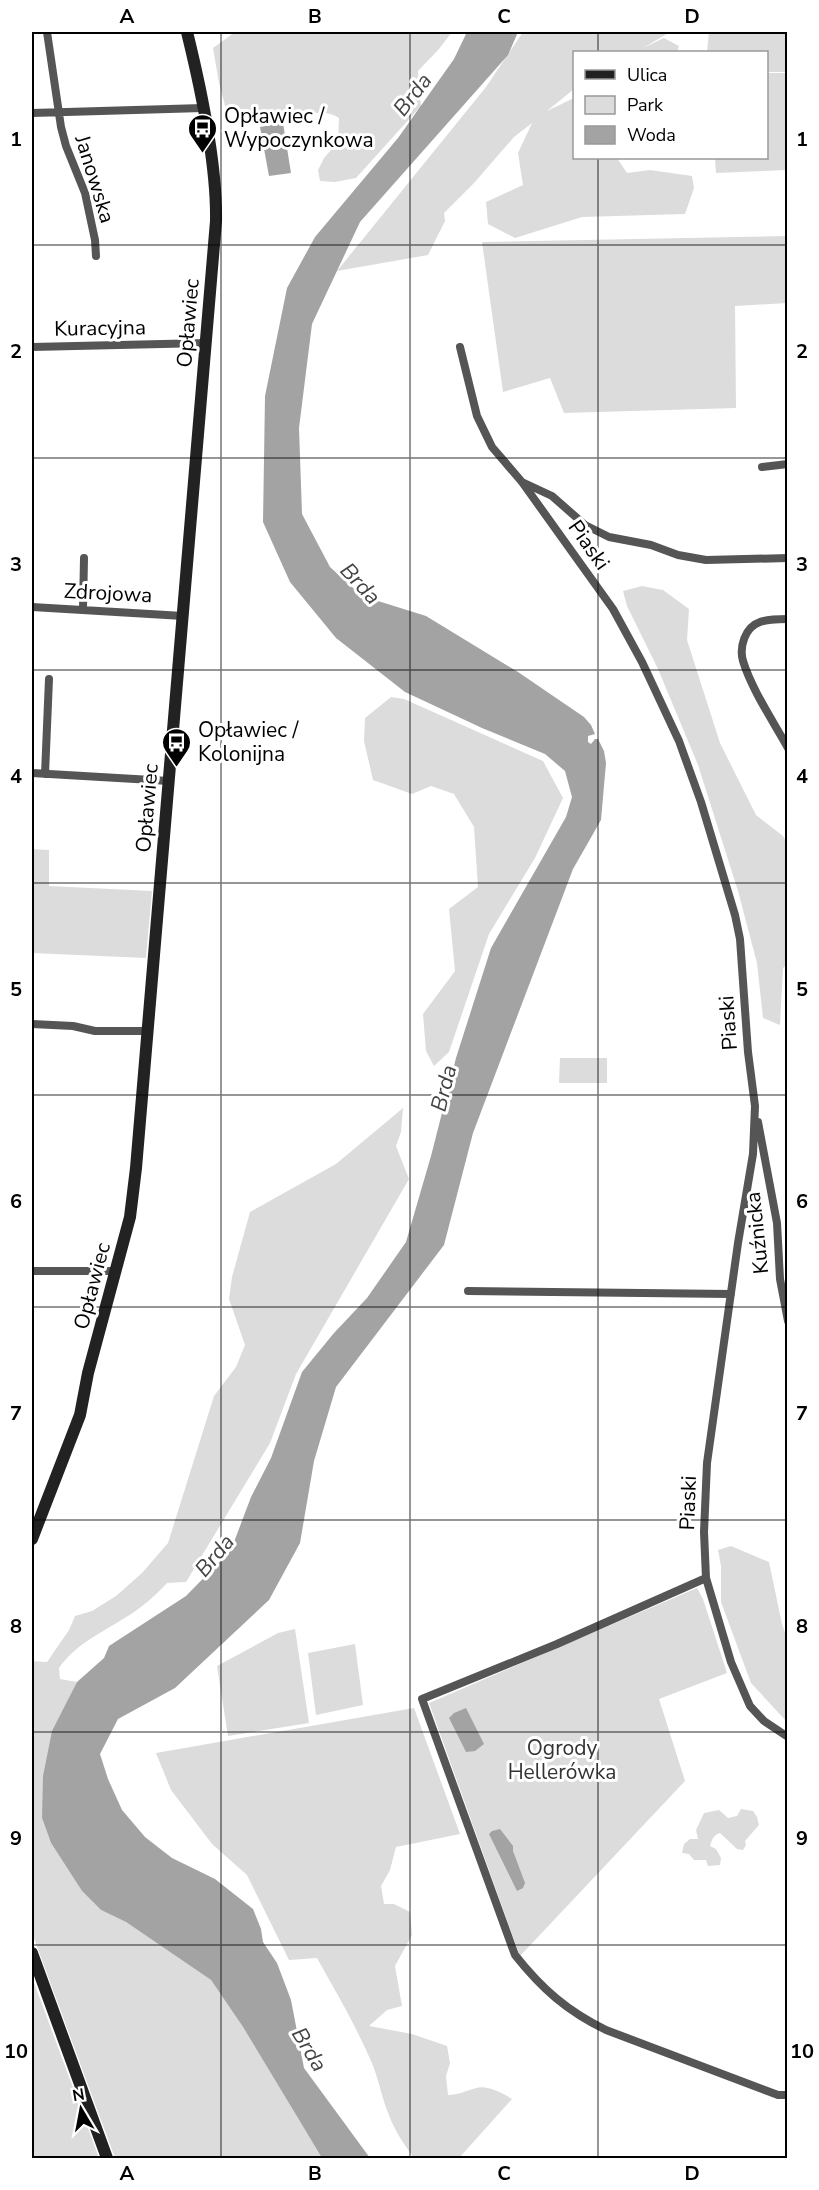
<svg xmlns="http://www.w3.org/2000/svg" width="819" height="2190" font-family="'Nunito Sans',sans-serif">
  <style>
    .green { fill: #dcdcdc }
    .water { fill: #a3a3a3 }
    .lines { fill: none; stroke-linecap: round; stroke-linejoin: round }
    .street { stroke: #555; stroke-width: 8 }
    .secondary { stroke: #222; stroke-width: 12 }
    .grid { fill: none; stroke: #000; stroke-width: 1.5; stroke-opacity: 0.55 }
    .labels { text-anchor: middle; stroke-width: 6; stroke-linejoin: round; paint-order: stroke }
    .poi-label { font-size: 21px; fill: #000; stroke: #fff; text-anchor: start }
    .street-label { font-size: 21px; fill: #000; stroke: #fff }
    .park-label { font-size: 21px; fill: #333; stroke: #fff }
    .water-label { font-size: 22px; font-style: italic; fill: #444; stroke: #fff }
    .neatline { fill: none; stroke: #000; stroke-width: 2 }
    .grid-label { font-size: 20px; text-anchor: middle; font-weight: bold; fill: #000 }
  </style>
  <rect width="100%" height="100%" fill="#fff"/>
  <path class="green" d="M235,32H452L439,49L418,71L421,106L356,178L335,182L320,181L318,170L324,158L338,142L339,118C322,107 301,116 283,123L258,113L226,109L219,83L213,48Z
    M523,32H670L643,48L664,38L679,46L677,52H574V89L547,111L574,98V158H617L627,173L650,170L692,176L694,188L685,214L582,217L515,238L488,224L486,202L523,185L518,153L532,123L514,137L474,183L444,213L445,221L428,255L337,271L486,87Z
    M709,32H787V72H767L766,52H707Z
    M767,73H787V170L716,173L715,158H766Z
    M787,236V303L735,306L736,408L564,413L550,378L503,392L482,242Z
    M642,586L663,590L689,609L687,640L720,743L756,815L783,836L787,843L788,964L783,968L780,1025L763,1018L757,963L738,891L698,765L658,669L627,606L623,591Z
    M391,697L404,699L543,761L563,798L535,858L489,934L449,1052L434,1066L426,1051L423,1014L455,971L449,909L478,887L474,827L454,794L431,786L412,794L373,780L364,741L365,718Z
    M32,849L49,850V886L152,891L146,958L32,953Z
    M560,1058H607V1083H559Z
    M403,1108L401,1132L396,1146L409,1179L296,1374L270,1443L186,1582L167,1583C154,1597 140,1609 123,1619C99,1634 75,1645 59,1668L60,1679L77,1682L53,1731L42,1818L51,1843L82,1891L101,1910L126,1922L211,1980L243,2027L322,2158H115L32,1933V1661L47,1662L69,1630L75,1616L92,1611L116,1596L142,1573L168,1543L214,1396L236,1367L245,1345L229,1299L232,1277L250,1212L336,1164Z
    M731,1546L769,1562L782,1624L787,1638V1722L751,1683L721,1602V1566L718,1550Z
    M697,1588L703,1599L727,1673L659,1699L685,1781L520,1956L429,1703Z
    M295,1629L309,1723L228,1736L217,1666L278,1633Z
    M355,1644L363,1705L316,1715L308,1653Z
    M414,1708L460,1834L396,1847L390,1870L381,1886L384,1904H394L410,1912L412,1935L395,1966L402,2006L387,2010L369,2026L412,2034L447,2046L450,2063L446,2076L448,2095C459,2095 465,2091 476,2088C488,2085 502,2093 512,2099L459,2158H414C403,2143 393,2128 387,2110C381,2094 378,2077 371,2061C356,2026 336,1992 317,1958L289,1960L247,1875L212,1844L171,1790L156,1753Z
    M741,1809L753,1811L757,1817L759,1825L745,1841L746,1845L743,1850L737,1849L720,1833C713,1835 712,1840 710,1846L716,1849L721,1858L720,1865L708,1866L706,1860H694L689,1854L682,1853L684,1844L690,1839H698L696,1830L704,1813L719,1810L728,1818L737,1816Z
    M32,1977L99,2158H32Z"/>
  <path class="water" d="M467,32H518L508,55L360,222L312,324L299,428L302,514L330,567L362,596L426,616L518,672L584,717L591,725L595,734L588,736V742L591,744L595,739H598L604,751L606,763L601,820L573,869L473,1133L444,1245L336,1387L314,1461L300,1543L269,1600L175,1688L118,1719L100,1754L108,1779L122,1810L145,1837L172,1858L215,1879L253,1909L261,1929L263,1942L277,1963L291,2000L304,2068L370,2158H322L243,2027L211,1980L126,1922L101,1910L82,1891L51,1843L42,1818L43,1776L52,1731L77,1682L104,1658L109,1646L186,1596L231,1550L251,1497L271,1458L302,1372L334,1333L367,1298L406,1242L431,1156L456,1058L491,948L566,817L572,797L565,771L545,754L482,728L405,692L336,638L290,582L263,522L265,396L287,288L315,237L398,138L454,59Z
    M283,123L291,173L269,176L260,127Z
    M466,1708L484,1744L475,1751L466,1752L449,1718L454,1713Z
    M500,1829L513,1846V1851L525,1883L523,1888L517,1891L489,1834L492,1831Z"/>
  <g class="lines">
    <path class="street" d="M47,32L61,127L66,146L85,193L95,240L96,256
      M32,113L203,108
      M32,347L206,343
      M460,347L477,416L492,447L522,482L613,609L642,662L679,741L701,802L735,915L740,939L748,1052L755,1106L753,1154L738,1243L707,1463L704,1532L706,1578L731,1662L750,1706L764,1721L788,1737
      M762,467L788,464
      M522,482L552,496L585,525L609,537L651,545L678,555L706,560L788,558
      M32,607L183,616
      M83,609L84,558
      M788,619C779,619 767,619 760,622C745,627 739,647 743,661C752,690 773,721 788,748
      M32,773L169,781
      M45,774L49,679
      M32,1024L73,1026L95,1031H147
      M758,1122L777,1223L780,1279L788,1321
      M32,1271H116
      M468,1291L731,1294
      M706,1578L557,1644L422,1699L515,1955C542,1989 567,2011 606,2030L778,2095H788"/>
    <path class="secondary" d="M32,1539L80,1415L88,1373L130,1217L136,1168L216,221C217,163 201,89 187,32
      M32,1953L107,2158"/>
  </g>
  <path class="grid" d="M221,32V2158M410,32V2158M598,32V52M598,158V2158M32,245H788M32,458H788M32,670H788M32,883H788M32,1095H788M32,1307H788M32,1520H788M32,1732H788M32,1945H788"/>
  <defs>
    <symbol id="bus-pin" viewBox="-11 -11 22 30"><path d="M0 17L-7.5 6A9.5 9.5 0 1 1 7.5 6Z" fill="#000" stroke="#fff"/><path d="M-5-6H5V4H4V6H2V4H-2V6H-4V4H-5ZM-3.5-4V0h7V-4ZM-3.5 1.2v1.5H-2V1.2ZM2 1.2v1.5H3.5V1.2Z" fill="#fff"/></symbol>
  </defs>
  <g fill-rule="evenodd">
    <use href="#bus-pin" x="186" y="112" width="33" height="45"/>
    <use href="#bus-pin" x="160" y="726" width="33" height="45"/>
  </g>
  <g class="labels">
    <g class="poi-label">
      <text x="224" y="123">Opławiec /<tspan x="224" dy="24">Wypoczynkowa</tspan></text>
      <text x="198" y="737">Opławiec /<tspan x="198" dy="24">Kolonijna</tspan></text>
    </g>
    <g class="street-label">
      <text transform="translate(95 179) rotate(73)" y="7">Janowska</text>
      <text transform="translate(188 323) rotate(-85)" y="7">Opławiec</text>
      <text transform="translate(100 328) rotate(-1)" y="7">Kuracyjna</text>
      <text transform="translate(589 545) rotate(55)" y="7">Piaski</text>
      <text transform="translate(108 593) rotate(3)" y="7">Zdrojowa</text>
      <text transform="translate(147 808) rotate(-85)" y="7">Opławiec</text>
      <text transform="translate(728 1023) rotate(-94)" y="7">Piaski</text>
      <text transform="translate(757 1233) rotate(-96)" y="7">Kuźnicka</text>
      <text transform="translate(92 1286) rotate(-75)" y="7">Opławiec</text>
      <text transform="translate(688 1503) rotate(-88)" y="7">Piaski</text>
    </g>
    <g class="park-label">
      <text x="562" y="1755">Ogrody<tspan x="562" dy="24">Hellerówka</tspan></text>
    </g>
    <g class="water-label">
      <text transform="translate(412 94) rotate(-52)" y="8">Brda</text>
      <text transform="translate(361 583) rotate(47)" y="8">Brda</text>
      <text transform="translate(443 1088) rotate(-76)" y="8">Brda</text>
      <text transform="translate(214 1555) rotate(-50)" y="8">Brda</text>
      <text transform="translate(310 2049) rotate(59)" y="8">Brda</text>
    </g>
  </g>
  <rect width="819" height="2190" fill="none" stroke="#ffffff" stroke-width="66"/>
  <rect x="573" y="51" width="195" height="108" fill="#ffffff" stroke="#999999" stroke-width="1.5"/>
  <rect x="585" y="70" width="30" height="9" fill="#222222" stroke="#999999" stroke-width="1.5"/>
  <text x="627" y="81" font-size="18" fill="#000000">Ulica</text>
  <rect x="585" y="96" width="30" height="18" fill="#dcdcdc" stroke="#999999" stroke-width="1.5"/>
  <text x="627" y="111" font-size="18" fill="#000000">Park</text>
  <rect x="585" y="126" width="30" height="18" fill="#a3a3a3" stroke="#999999" stroke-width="1.5"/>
  <text x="627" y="141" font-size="18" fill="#000000">Woda</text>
  <g transform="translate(81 2109) rotate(350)" stroke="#ffffff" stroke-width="4.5" paint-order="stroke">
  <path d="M0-4.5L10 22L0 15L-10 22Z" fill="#000000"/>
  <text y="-9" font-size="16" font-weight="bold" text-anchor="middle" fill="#000000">N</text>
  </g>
  <rect x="33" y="33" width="753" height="2124" class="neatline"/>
  <g class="grid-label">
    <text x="127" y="23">A</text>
    <text x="315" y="23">B</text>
    <text x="504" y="23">C</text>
    <text x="692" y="23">D</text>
    <text x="16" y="146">1</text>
    <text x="802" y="146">1</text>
    <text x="16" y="358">2</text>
    <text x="802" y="358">2</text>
    <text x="16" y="571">3</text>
    <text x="802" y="571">3</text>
    <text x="16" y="783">4</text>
    <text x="802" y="783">4</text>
    <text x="16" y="996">5</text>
    <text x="802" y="996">5</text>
    <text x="16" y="1208">6</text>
    <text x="802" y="1208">6</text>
    <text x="16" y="1420">7</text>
    <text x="802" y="1420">7</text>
    <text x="16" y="1633">8</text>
    <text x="802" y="1633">8</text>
    <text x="16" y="1845">9</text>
    <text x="802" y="1845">9</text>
    <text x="16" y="2058">10</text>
    <text x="802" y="2058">10</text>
    <text x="127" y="2180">A</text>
    <text x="315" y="2180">B</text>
    <text x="504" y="2180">C</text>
    <text x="692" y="2180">D</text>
  </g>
</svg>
